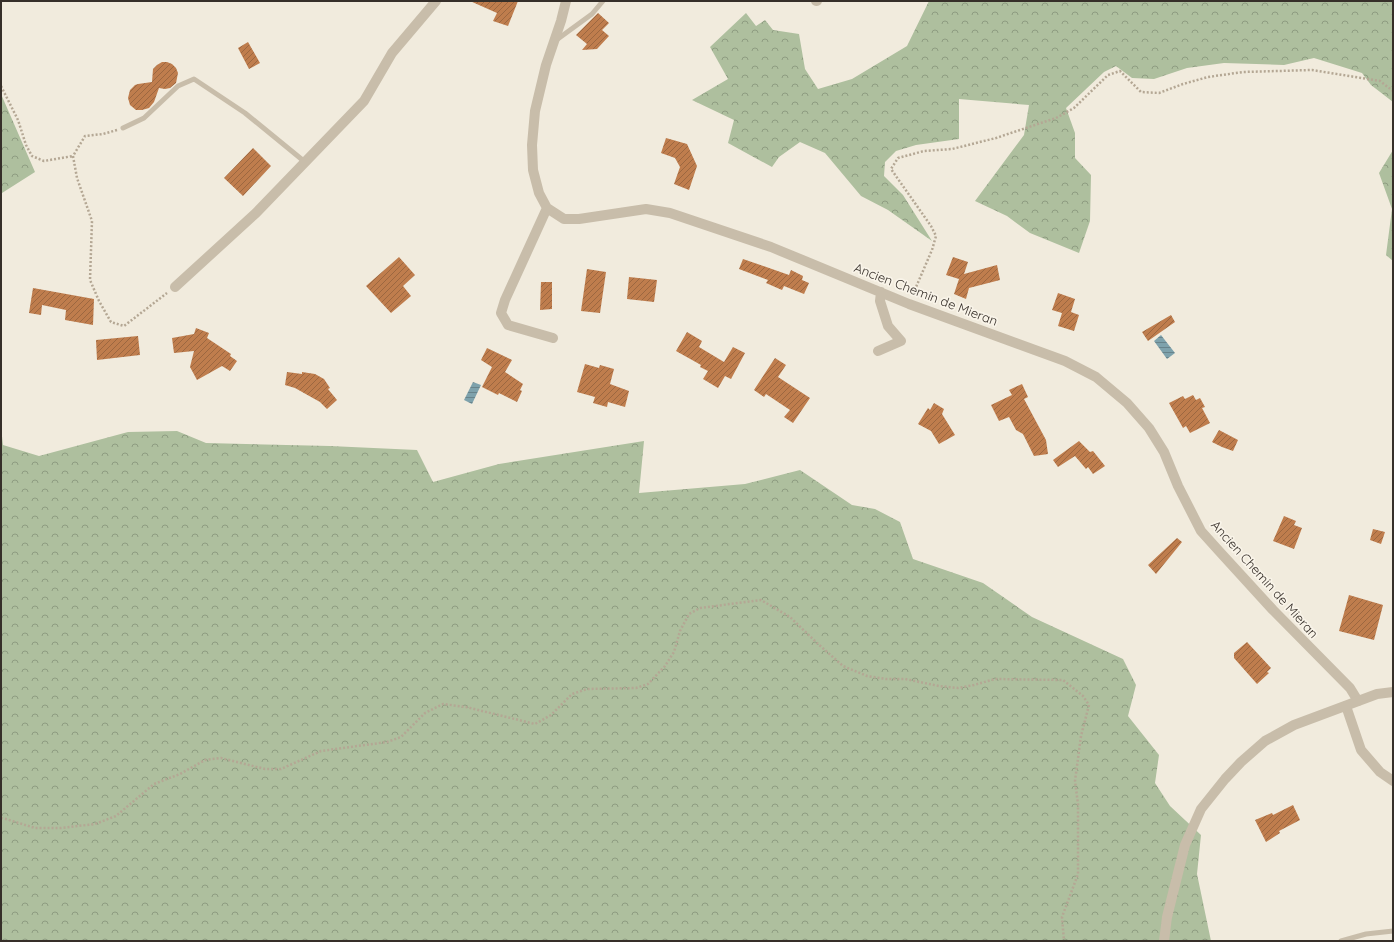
<svg xmlns="http://www.w3.org/2000/svg" width="1394" height="942" font-family="Quicksand,sans-serif">
  <style>
    .forest { fill: url(#forest-crowns) }
    .water { fill: url(#water-rules) }
    .building { fill: url(#building-hatch) }
    .lines { fill: none; stroke-linecap: round; stroke-linejoin: round }
    .path { stroke: #b4a794; stroke-width: 2.5; stroke-dasharray: 2 2; stroke-linecap: butt }
    .service { stroke: #c8bdaa; stroke-width: 5 }
    .minor { stroke: #c8bdaa; stroke-width: 10 }
    .tertiary { stroke: #c8bdaa; stroke-width: 10 }
    .labels { text-anchor: middle; stroke-width: 3.5; stroke-linejoin: round; paint-order: stroke }
    .street-label { font-size: 13px; fill: #362f29; stroke: #f9f4e9 }
  </style>
  <defs>
    <pattern id="forest-crowns" width="20" height="18" patternUnits="userSpaceOnUse"><rect width="20" height="18" fill="#aebf9e"/><path d="M2 6a3 3 0 1 1 6 0M12 15a3 3 0 1 1 6 0" fill="none" stroke="#8e9c81"/></pattern>
    <pattern id="water-rules" width="6" height="5" patternUnits="userSpaceOnUse"><rect width="6" height="5" fill="#7ea2ac"/><path d="M0 2.5h6" fill="none" stroke="#68848c"/></pattern>
    <pattern id="building-hatch" width="6" height="6" patternUnits="userSpaceOnUse"><rect width="6" height="6" fill="#bf7d4d"/><path d="M-1 1l2-2M0 6l6-6M5 7l2-2" fill="none" stroke="#9c6740"/></pattern>
  </defs>
  <rect width="100%" height="100%" fill="#f1ebdd"/>
  <path class="forest" d="M929,1H1393V102L1371,85L1362,73L1314,58L1284,65L1224,63L1187,68L1154,79L1132,78L1116,66L1104,72L1066,108L1075,133V158L1091,175L1090,221L1079,253L1030,233L1007,216L975,201L1024,135L1029,105L959,99V139L916,145L896,151L885,162L884,176L903,195L932,241L888,210L861,196L825,153L800,142L779,157L772,167L728,143L734,120L692,100L728,79L710,47L746,13L756,26L765,20L773,30L799,34L805,69L818,89L852,79L907,46Z
    M1,94L35,172L2,193L1,195Z
    M1393,150V261L1386,255L1392,209L1379,173Z
    M1,428L3,445L39,456L128,432L177,431L206,443L330,446L417,450L433,482L499,464L644,441L639,493L745,484L800,470L852,505L875,509L900,522L913,559L983,583L1032,617L1123,659L1136,685L1128,716L1159,755L1155,783L1170,806L1201,835L1197,874L1211,941H1Z"/>
  <path class="water" d="M1161,335L1175,353L1167,359L1154,341Z
    M473,382L481,385L472,404L464,400Z"/>
  <path class="building" d="M470,1H518L508,26L493,21L497,13Z
    M598,13L609,23L602,30L609,36L597,49L582,50L587,44L576,35Z
    M248,42L260,63L249,69L238,48Z
    M162,62H167L172,64L176,68L178,73L176,83L170,88L165,89L159,88L154,102L149,108L142,110H136L130,105L128,98L130,90L135,85L138,84L152,82L153,69L157,65Z
    M666,138L687,144L697,166L689,190L674,184L680,167L675,158L661,153Z
    M253,148L271,166L243,196L224,178Z
    M399,257L415,275L403,286L411,296L391,313L366,286Z
    M953,257L968,262L964,274L997,265L1000,280L969,288L966,299L954,294L959,279L946,275Z
    M743,259L789,275L791,270L803,276L802,280L809,283L804,294L784,286L782,290L766,283L768,280L739,269Z
    M587,269L606,272L600,313L581,311Z
    M629,277L657,280L654,302L627,299Z
    M541,282H552V309L540,310Z
    M33,288L94,299L93,325L65,320L66,310L42,305L41,315L29,313Z
    M1058,293L1075,299L1071,312L1079,315L1074,331L1058,326L1062,313L1052,310Z
    M1171,315L1175,322L1148,341L1142,332Z
    M196,328L209,333L207,338L231,354L230,356L237,361L230,371L222,366L197,380L190,367L194,351L174,353L172,338L194,334Z
    M687,332L702,341L699,347L724,362L733,347L745,353L731,379L725,376L718,388L703,379L708,371L700,367L701,365L676,351Z
    M138,336L140,355L97,360L96,340Z
    M487,348L512,360L505,372L523,384L520,390L522,391L517,402L499,393L498,395L482,387L492,367L481,360Z
    M775,358L786,365L778,377L810,398L793,423L784,417L790,410L766,394L764,397L754,390Z
    M585,364L599,368L600,365L614,369L610,384L629,391L625,407L608,402L607,407L593,403L595,397L577,392Z
    M287,372L302,374V372L315,374L324,379L330,388L328,389L337,400L327,409L320,402L295,388L285,385Z
    M1022,384L1028,397L1024,399L1046,440L1048,454L1034,456L1023,434L1016,430L1009,417L999,421L991,405L1012,395L1009,390Z
    M1193,395L1196,400L1200,398L1205,407L1202,408L1210,423L1190,433L1186,426L1183,428L1169,403L1183,396L1185,399Z
    M934,403L944,409L942,414L955,435L939,444L931,431L918,424L928,408L930,410Z
    M1219,430L1238,440L1233,451L1222,447L1212,442Z
    M1079,441L1090,452L1093,451L1105,466L1093,474L1088,467L1086,469L1075,456L1058,467L1053,460Z
    M1284,516L1296,521L1294,525L1302,528L1294,549L1273,541Z
    M1373,529L1385,532L1381,544L1370,540Z
    M1177,538L1182,542L1156,574L1148,565Z
    M1349,595L1383,605L1374,640L1339,631Z
    M1247,642L1271,668L1267,672L1269,673L1257,684L1234,658V653Z
    M1293,805L1300,820L1279,831L1280,833L1266,842L1255,820L1272,813L1273,815Z"/>
  <g class="lines">
    <path class="path" d="M1,86L18,120L26,145L32,156L44,161L73,156
      M117,130L103,134L85,136L73,156L77,178L92,221L90,280L99,301L111,322L124,326L167,293
      M913,294L932,250L936,236L931,226L891,169L898,158L924,151L952,149L996,138L1056,118L1074,108L1108,75L1120,71L1141,92L1159,93L1183,84L1208,77L1243,72L1312,70L1380,81L1393,91
      M1,818L6,819L35,828H61L95,824L116,816L154,784L180,774L205,760L221,758L265,769H281L321,751L387,742L401,737L425,713L443,704L466,707L535,724L551,715L572,694L587,689L636,688L648,684L665,666L674,652L680,631L689,614L700,608L761,600L790,617L817,643L843,666L867,676L886,679H905L939,686L958,688L974,685L995,679L1063,680L1083,696L1089,705L1081,736L1075,781L1078,804V874L1062,917L1064,941"/>
    <path class="service" d="M555,41L592,14L603,1
      M123,128L144,118L178,86L194,79L245,113L305,162
      M1341,941L1366,934L1393,931"/>
    <path class="minor" d="M566,1L561,21L546,65L535,111L532,145L533,170L539,193L547,208L564,219H579L646,209L670,213L771,247L909,304L1065,361L1096,377L1127,403L1149,428L1164,452L1178,486L1201,531L1219,551L1273,610L1350,688L1358,701
      M816,1H817
      M547,208L505,300L501,313L508,325L553,338
      M175,287L256,213L364,101L392,53L436,1
      M878,351L901,341L888,326L880,301L881,292
      M1346,706L1361,750L1380,772L1393,781"/>
    <path class="tertiary" d="M1164,941L1167,917L1185,845L1201,809L1225,779L1241,762L1265,741L1294,725L1377,694L1393,692"/>
  </g>
  <g class="labels">
    <g class="street-label">
      <text transform="translate(926 294) rotate(21)" y="5">Ancien Chemin de Mieran</text>
      <text transform="translate(1265 579) rotate(48)" y="5">Ancien Chemin de Mieran</text>
    </g>
  </g>
  <rect width="1394" height="942" fill="none" stroke="#362f29" stroke-width="4"/>
</svg>
